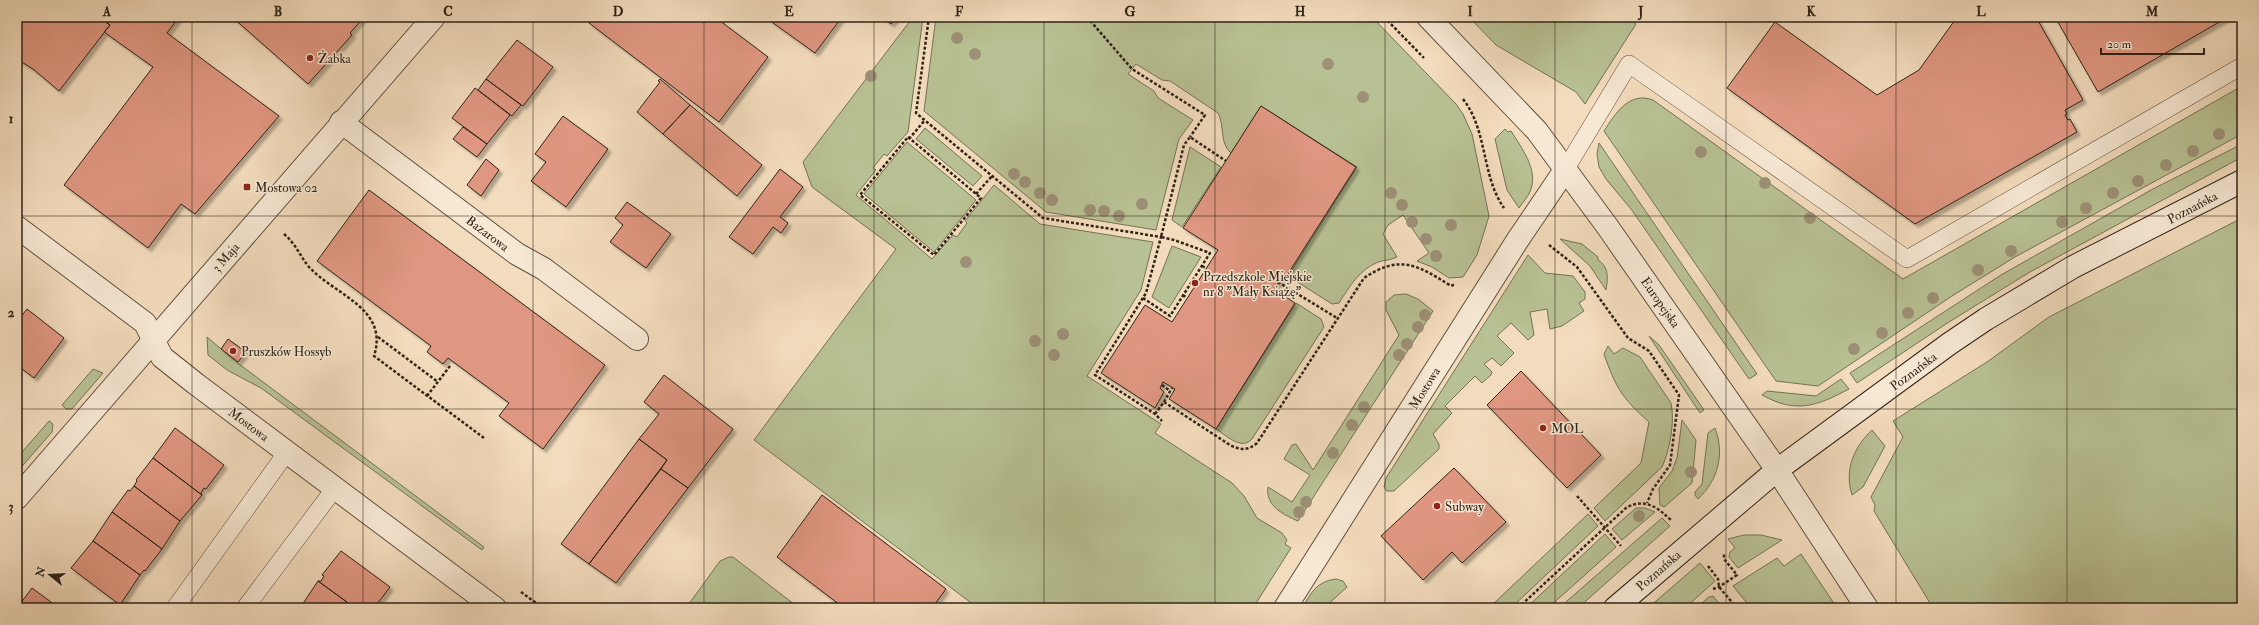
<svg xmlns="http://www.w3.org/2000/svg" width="2259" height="625" font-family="'IM FELL Double Pica',serif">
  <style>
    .green { fill: #b8c193; stroke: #737255 }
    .building { fill: #e09781; stroke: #2e2317; filter: url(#shadow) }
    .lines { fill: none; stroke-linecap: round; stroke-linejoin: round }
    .service-casing { stroke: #5f5140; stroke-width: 18 }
    .minor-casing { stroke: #5f5140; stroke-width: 24 }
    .tertiary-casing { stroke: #5f5140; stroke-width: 24 }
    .secondary-casing { stroke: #2e2317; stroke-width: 24 }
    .path { stroke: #2e2317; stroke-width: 2.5; stroke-dasharray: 3 2; stroke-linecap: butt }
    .service { stroke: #f7e8d4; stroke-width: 17 }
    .minor { stroke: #f7e8d4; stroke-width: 22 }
    .tertiary { stroke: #f7e8d4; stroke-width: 22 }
    .secondary { stroke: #f7e8d4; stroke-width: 22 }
    .tree { fill: #9d9076 }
    .grid { fill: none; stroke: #2e2317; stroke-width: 1; stroke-opacity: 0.55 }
    .poi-dot { fill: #8f2418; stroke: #f7e8d4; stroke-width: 1.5 }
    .labels { text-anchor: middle; stroke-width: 3; stroke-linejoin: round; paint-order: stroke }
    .poi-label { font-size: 13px; fill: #2e2317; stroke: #f7e8d4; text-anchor: start }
    .street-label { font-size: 13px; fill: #2e2317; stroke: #f7e8d4 }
    .neatline { fill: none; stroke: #2e2317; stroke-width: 1.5 }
    .grid-label { font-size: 13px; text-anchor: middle; font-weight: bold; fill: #2e2317 }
  </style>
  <defs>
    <filter id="shadow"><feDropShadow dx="3.5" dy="3.5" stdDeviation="1" flood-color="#0004"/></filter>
  </defs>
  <rect width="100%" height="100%" fill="#f3dcbd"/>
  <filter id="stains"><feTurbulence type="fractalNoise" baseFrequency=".005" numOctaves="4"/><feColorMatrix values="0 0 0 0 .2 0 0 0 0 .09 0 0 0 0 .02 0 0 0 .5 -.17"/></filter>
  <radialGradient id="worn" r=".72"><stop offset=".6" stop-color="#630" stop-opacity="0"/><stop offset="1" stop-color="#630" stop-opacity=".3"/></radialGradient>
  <path class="green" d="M913,17H923L908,132L887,156L884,154L873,168L876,170L856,195L932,259L953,235L957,237L967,223L965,221L994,185L1040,224L1153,242L1141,290L1087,376L1161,424L1155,433L1232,483L1244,496L1257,518L1282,533L1287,540L1285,544L1291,548L1253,608H978L754,440L896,249L812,187L803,162Z
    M936,17H1372L1456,104L1463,114L1472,134L1489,216L1477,255L1463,277L1449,278L1432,267L1417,261L1429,253L1403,215L1388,225L1383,234L1397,257C1391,260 1384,260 1378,262C1359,270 1350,286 1339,303L1332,304L1288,276L1357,167L1261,106L1231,153C1219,143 1225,126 1218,113L1170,81L1162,80L1136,64L1128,74L1154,91L1158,98L1193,120L1179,139L1156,230L1046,212L924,111Z
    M1469,17H1627L1636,24L1585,104L1576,92L1496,45Z
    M2242,86V134L2015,257L1952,296L1818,386L1776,381L1604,131C1615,114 1629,91 1653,100L1903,279Z
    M925,128L982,176L973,186L916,139Z
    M1505,129L1508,132L1511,131C1521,147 1538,169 1531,189C1529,196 1523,202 1519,208L1507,190L1495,139Z
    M907,142L976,200L934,252L864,194Z
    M1599,143L1757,374L1749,379L1631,209L1606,179L1599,167L1597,154Z
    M2242,144V157L2030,272L1949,322L1857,383L1850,373L2001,275L2151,190Z
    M1190,147L1221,167L1182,227L1172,220Z
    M2242,218V608H1933L1874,511L1875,505L1871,497L1903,437L1893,421L1987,362L2049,317Z
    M1560,239L1582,244L1598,257V260C1609,267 1608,278 1606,290L1590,266Z
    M1172,246L1201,257L1169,308L1152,297Z
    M1528,255L1545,273L1573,276L1585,292V299L1579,303L1584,311L1562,326L1550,329L1547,309L1530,312L1534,335L1528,340L1511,323L1497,336L1514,353L1501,366L1492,358L1484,364L1492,372L1491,375L1482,383L1475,376L1445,406L1452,413L1433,434L1439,444V449L1394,491H1387L1384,487L1386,478Z
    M1406,294L1418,299L1433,311L1298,521C1284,515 1265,506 1268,487L1292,502L1310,475L1284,459L1292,445L1296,444L1313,470L1399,335L1386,310V302L1394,295Z
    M1296,303L1321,319L1324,327L1252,439C1241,451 1226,435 1216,429Z
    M1649,336L1659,345L1704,410L1700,413Z
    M207,337L239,364L484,547L482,550L261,388L227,370L208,355Z
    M1608,346L1614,354L1623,348L1640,357L1671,403C1675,421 1670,450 1662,467L1605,521L1594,508L1641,463L1649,422C1622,398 1616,388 1604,354Z
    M93,369L103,373L72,409H66L62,405Z
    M1841,379L1849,389C1817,406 1796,414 1762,395L1767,391L1816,396Z
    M1682,420L1696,440L1692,483L1664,507L1660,505L1659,488L1672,471L1677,458Z
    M49,421L53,424L52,432L17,472V458Z
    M1715,428C1725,454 1718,480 1698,499L1695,495V492L1702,484L1708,433Z
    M1872,430L1885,446L1863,487L1852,495C1844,470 1854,447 1872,430Z
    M1636,508H1645L1655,512L1622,540L1612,529Z
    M1588,514L1598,526L1511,608H1489Z
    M1662,518L1670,526L1578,608H1559Z
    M1605,534L1616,547L1548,608H1526Z
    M1744,535H1761L1782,540L1738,568L1729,557L1730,552L1735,548L1728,539Z
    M1801,554L1837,608H1751L1733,586L1777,558L1784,566Z
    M729,557H733L799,608H686L720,561Z
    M1700,563L1715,581L1685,608H1648Z
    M1336,579L1343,581L1347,587L1324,608H1302C1311,593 1317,581 1336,579Z
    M1713,596L1723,608H1696L1709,597Z"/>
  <path class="building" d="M17,17H99L110,25L59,91L33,69L17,59Z
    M104,17H179L167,33L279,116L195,214L181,204L148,248L64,185L153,67L104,32L110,25L102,20Z
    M232,17H364L350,33L352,35L308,84Z
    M594,17H715L768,57L719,122L589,23Z
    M770,17H842L815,53L769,20Z
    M882,17H897L891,24Z
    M1957,17H2036L2083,100L2065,110L2067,114L2065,115L2068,120L2070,119L2077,132L1915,224L1727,88L1775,22L1877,95L1919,70Z
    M2055,17H2228L2098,92Z
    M517,40L553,67L523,106L486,79Z
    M486,79L521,105L512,116L478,90Z
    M660,79L690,105L663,134L637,112L660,82L658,81Z
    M475,88L510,115L487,144L452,118Z
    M690,105L762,165L737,196L663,134Z
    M1261,106L1356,167L1291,269L1287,276L1284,274L1274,289L1295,303L1216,429L1169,399L1175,389L1163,382L1160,388L1164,392L1155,408L1101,373L1145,305L1172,322L1218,250L1183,228Z
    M563,116L608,149L566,207L531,181L546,162L535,154Z
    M463,127L487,144L477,157L453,139Z
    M486,159L499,170L481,196L467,185Z
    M780,169L803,187L780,217L788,223L781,233L773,227L753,254L729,237Z
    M369,190L605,365L543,449L499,416L509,403L448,358L443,364L427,352L431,346L317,261Z
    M627,202L671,234L646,268L610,242L623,225L615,218Z
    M27,309L64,338L34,378L17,365V322Z
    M228,339L246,352L238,362L221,349Z
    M1521,371L1601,455L1567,488L1487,405Z
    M664,375L733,429L688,488L661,469L667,460L639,439L659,414L644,402Z
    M175,428L224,465L206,489L204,488L201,493L202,495L153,458Z
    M639,439L667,460L589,564L561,544Z
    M153,458L202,495L180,521L134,486L137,481L136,480Z
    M1454,468L1506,522L1462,563L1452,552L1423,580L1381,536Z
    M661,469L688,488L616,583L589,564Z
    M134,486L180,521L162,549L112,512L128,490L130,491Z
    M822,495L946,589L932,608H844L777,557Z
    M112,512L162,549L145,571L144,570L140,575L93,541Z
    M93,541L140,575L120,605L71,568Z
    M341,551L390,587L374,608H355L318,581H321L324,576L322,575Z
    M318,581L355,608H300Z
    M32,588L59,608H17Z"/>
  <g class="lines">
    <defs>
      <path id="service" d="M1565,170L1629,64L1907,259L2242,66
        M175,608L287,452
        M245,608L335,488"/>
      <path id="minor" d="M341,122L517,254L544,269L637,339
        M17,227L145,323L162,357L196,384L495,608
        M1777,470L1867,608
        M1285,608L1517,241L1565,170"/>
      <path id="tertiary" d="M1428,17L1537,131L1607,226L1777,470
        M17,498L434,17"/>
      <path id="secondary" d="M1615,608L1777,470L1949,344L1986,319L2073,267L2242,181"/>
    </defs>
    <use href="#service" class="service-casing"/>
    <use href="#minor" class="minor-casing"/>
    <use href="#tertiary" class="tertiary-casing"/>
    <use href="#secondary" class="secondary-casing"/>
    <path class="path" d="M929,17L916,113L1043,218L1161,237L1146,293L1095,375L1155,414L1162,421
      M1087,17L1132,69L1205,115L1190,137
      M1384,17L1424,58
      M1463,99C1488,131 1481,175 1504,208
      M908,137L981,198L934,255L860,195Z
      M909,139L925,120
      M976,194L992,176
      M284,234C297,245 300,257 310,268C337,296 389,309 374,356L484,438
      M1549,245L1577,267L1628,338L1649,351L1679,395L1670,465L1653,489L1647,503
      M1202,266L1206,268
      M1278,282L1337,318
      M1183,295L1187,298
      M1143,298L1170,316L1210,253L1174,240L1161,237L1184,145L1190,137L1226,161
      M378,337L438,382
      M1162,385L1170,391
      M427,396L450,366
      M1164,402L1172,388
      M1155,414L1164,402L1230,445C1240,450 1248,451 1257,443L1364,278C1400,254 1418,265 1451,286L1455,284
      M1577,496L1621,546
      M1708,566L1718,579L1719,587L1737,608
      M1713,589L1719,587L1737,575L1724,559V554
      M521,592L543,608
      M1518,608L1627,507C1647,498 1658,508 1672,521"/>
    <use href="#service" class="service"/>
    <use href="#minor" class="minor"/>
    <use href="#tertiary" class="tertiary"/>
    <use href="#secondary" class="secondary"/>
  </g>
  <g class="tree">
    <circle cx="957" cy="38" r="6"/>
    <circle cx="975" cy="54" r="6"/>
    <circle cx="1328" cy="64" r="6"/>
    <circle cx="871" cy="76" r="6"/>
    <circle cx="1363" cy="97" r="6"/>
    <circle cx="2219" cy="134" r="6"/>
    <circle cx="2193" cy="151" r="6"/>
    <circle cx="1701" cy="152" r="6"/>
    <circle cx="2166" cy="165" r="6"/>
    <circle cx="1014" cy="174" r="6"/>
    <circle cx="2138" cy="181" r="6"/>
    <circle cx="1025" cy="182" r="6"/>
    <circle cx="1765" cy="183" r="6"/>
    <circle cx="1040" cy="193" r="6"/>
    <circle cx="1391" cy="193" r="6"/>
    <circle cx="2113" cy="193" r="6"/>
    <circle cx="1052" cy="200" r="6"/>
    <circle cx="1142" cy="204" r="6"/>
    <circle cx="1402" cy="205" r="6"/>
    <circle cx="2086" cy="208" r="6"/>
    <circle cx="1090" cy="210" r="6"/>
    <circle cx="1104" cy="211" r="6"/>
    <circle cx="1119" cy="216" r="6"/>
    <circle cx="1810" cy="218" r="6"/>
    <circle cx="1412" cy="222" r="6"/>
    <circle cx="2062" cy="222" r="6"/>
    <circle cx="1451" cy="225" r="6"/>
    <circle cx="1426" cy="239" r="6"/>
    <circle cx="2011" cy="251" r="6"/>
    <circle cx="1436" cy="256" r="6"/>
    <circle cx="966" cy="262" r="6"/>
    <circle cx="1978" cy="270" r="6"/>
    <circle cx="1933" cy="298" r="6"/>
    <circle cx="1908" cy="313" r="6"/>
    <circle cx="1425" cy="315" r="6"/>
    <circle cx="1418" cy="327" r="6"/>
    <circle cx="1882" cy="333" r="6"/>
    <circle cx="1063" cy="334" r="6"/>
    <circle cx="1035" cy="341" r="6"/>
    <circle cx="1407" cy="344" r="6"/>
    <circle cx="1854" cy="349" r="6"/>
    <circle cx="1054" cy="355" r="6"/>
    <circle cx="1399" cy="355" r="6"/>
    <circle cx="1364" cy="407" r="6"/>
    <circle cx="1352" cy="425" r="6"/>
    <circle cx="1333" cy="453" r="6"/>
    <circle cx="1691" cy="472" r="6"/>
    <circle cx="1306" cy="502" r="6"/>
    <circle cx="1299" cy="512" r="6"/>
    <circle cx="1639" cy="516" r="6"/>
  </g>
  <path class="grid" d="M192,17V608M363,17V608M533,17V608M704,17V608M874,17V608M1044,17V608M1215,17V608M1385,17V608M1555,17V608M1726,17V608M1896,17V608M2067,17V608M17,216H2242M17,409H2242"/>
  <g class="poi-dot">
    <circle cx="310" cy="58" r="4"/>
    <rect x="243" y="183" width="8" height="8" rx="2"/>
    <circle cx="1195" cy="283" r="4"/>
    <circle cx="233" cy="351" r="4"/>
    <circle cx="1543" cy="428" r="4"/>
    <circle cx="1437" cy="506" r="4"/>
  </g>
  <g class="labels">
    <g class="poi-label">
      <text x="318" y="63">Żabka</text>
      <text x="255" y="192">Mostowa 02</text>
      <text x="1203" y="281">Przedszkole Miejskie<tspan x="1203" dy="15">nr 8 "Mały Książę"</tspan></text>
      <text x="241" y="356">Pruszków Hossyb</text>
      <text x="1551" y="433">MOL</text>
      <text x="1445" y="511">Subway</text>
    </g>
    <g class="street-label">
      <text transform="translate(2192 207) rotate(-28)" y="5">Poznańska</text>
      <text transform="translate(488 233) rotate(37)" y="5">Bazarowa</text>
      <text transform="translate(225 257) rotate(-49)" y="5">3 Maja</text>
      <text transform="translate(1661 302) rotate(55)" y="5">Europejska</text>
      <text transform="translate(1913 371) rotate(-37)" y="5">Poznańska</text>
      <text transform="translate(1424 388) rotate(-58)" y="5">Mostowa</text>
      <text transform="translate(249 424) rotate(37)" y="5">Mostowa</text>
      <text transform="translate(1658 570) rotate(-41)" y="5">Poznańska</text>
    </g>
  </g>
  <rect width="2259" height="625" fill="none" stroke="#f3dcbd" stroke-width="44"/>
  <g transform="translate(50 575) rotate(288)" stroke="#f7e8d4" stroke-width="3" paint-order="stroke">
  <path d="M0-3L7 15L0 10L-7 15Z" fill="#2e2317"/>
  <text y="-6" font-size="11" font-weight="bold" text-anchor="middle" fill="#2e2317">N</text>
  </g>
  <path d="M2101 48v6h103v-6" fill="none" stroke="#2e2317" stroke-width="2"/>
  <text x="2107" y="48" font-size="12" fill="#2e2317" stroke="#f7e8d4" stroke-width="3" paint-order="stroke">20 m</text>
  <rect x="22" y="22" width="2215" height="581" class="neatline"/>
  <g class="grid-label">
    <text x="107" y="16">A</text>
    <text x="278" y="16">B</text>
    <text x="448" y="16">C</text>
    <text x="618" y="16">D</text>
    <text x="789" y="16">E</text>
    <text x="959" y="16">F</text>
    <text x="1130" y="16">G</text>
    <text x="1300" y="16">H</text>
    <text x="1470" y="16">I</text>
    <text x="1641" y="16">J</text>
    <text x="1811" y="16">K</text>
    <text x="1981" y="16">L</text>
    <text x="2152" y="16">M</text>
    <text x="11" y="123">1</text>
    <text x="11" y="317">2</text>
    <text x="11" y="511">3</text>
  </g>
  <rect width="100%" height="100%" filter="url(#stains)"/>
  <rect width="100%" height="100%" fill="url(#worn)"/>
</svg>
